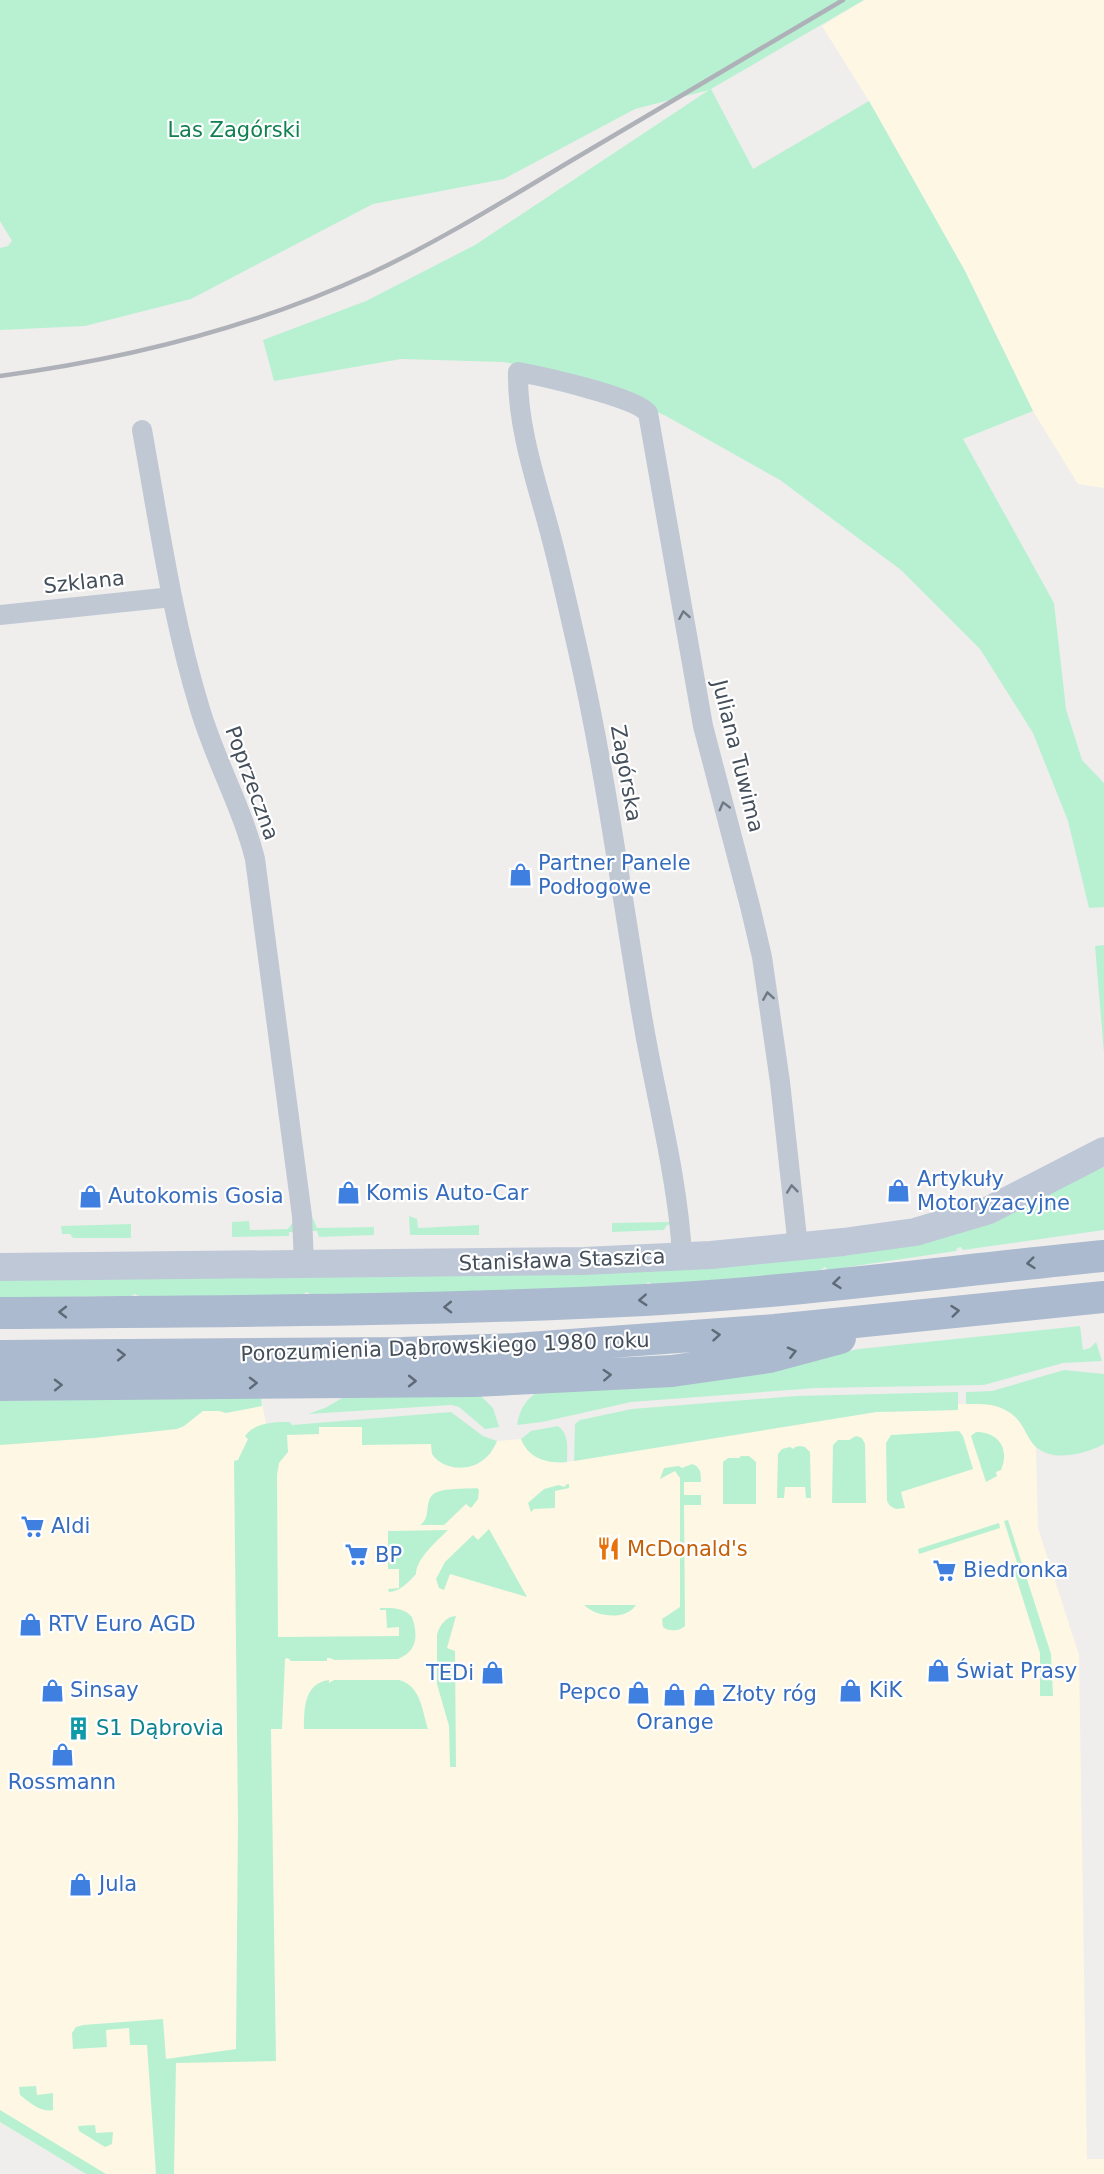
<svg xmlns="http://www.w3.org/2000/svg" width="1104" height="2174" font-family="'DejaVu Sans',sans-serif">
  <style>
    .commercial { fill: #fdf7e4 }
    .green { fill: #b8f1d2 }
    .lines { fill: none; stroke-linecap: round; stroke-linejoin: round }
    .street { stroke: #bfc8d3; stroke-width: 20 }
    .secondary { stroke: #bec8d7; stroke-width: 28 }
    .primary { stroke: #abbace; stroke-width: 32 }
    .rail { stroke: #afb1b8; stroke-width: 4.5 }
    .oneway { stroke: #6f7985 }
    .oneway2 { stroke: #5e6a78 }
    .labels { text-anchor: middle; stroke-width: 4.5; stroke-linejoin: round; paint-order: stroke }
    .park-label { font-size: 21px; fill: #118051; stroke: #fff }
    .street-label { font-size: 21px; fill: #444f5b; stroke: #fff }
    .shop-label { font-size: 21px; fill: #366cbe; stroke: #fff; text-anchor: start }
    .food-label { font-size: 21px; fill: #c56008; stroke: #fff; text-anchor: start }
    .culture-label { font-size: 21px; fill: #0d838f; stroke: #fff; text-anchor: start }
  </style>
  <rect width="100%" height="100%" fill="#f0eded"/>
  <path class="commercial" d="M864,0H1104V488L1078,484L1033,411L965,271L869,101L822,26Z
    M261,1397L268,1434L319,1427H362V1444H431L432,1454L454,1468L477,1464L490,1454L497,1441L521,1439L528,1451L543,1460L561,1463L876,1412L958,1410V1404H987L1002,1408L1015,1416L1021,1422L1036,1447L1038,1528L1079,1655L1087,2159H1104V2174H86L0,2122V1406Z"/>
  <path class="green" d="M0,0H864L711,89L753,169L869,101L965,271L1033,411L963,439L1054,603L1066,709L1082,760L1104,783V907L1089,908L1068,821L1033,733L980,649L901,570L780,480L666,416L578,376L503,362L401,359L274,381L263,340L366,301L475,245L709,90L635,109L504,179L373,204L191,299L85,326L0,330V248L8,246L12,241L0,221Z
    M1104,945V1053L1095,946Z
    M652,1114L674,1224L667,1225L664,1230L612,1232V1223L670,1222Z
    M305,1167L312,1216L317,1228L374,1227V1235L319,1237L317,1231H311Z
    M1104,1167V1230L963,1250L961,1247L957,1248L956,1251L828,1270L825,1267L819,1271L810,1272L654,1285L648,1282L645,1285L484,1292L478,1290L475,1293L312,1295L306,1292L303,1295L141,1297L135,1294L131,1296L0,1298V1279L752,1264L1069,1182Z
    M409,1216L417,1219L418,1228L479,1225V1235H410Z
    M249,1221L250,1230L288,1229L293,1222L296,1232H289V1236L232,1237V1222Z
    M131,1224V1238H73L70,1234H62L61,1226Z
    M1080,1326L1083,1350L1090,1348L1096,1342L1102,1361L1063,1363L984,1385L816,1388L631,1402L542,1422L517,1425C520,1408 526,1399 540,1390L737,1373L859,1349Z
    M1064,1370L1104,1374V1444C1085,1454 1050,1464 1033,1444C1024,1432 1022,1419 1007,1411C995,1403 980,1404 966,1404V1392L992,1391Z
    M958,1392V1410L876,1412L574,1461L575,1424L580,1420L632,1409L797,1396Z
    M349,1394L481,1396L493,1408L499,1427L485,1429L459,1407L451,1405L308,1414L325,1408Z
    M261,1397L262,1406L226,1413L219,1411H203L184,1426L177,1429L94,1438L0,1445V1401Z
    M451,1412L483,1436L497,1441C494,1448 490,1455 483,1460C469,1472 442,1470 432,1454L431,1444L362,1445V1427H319V1434L287,1435L288,1452L279,1463L277,1475L278,1637L399,1636V1627L387,1628L386,1610H380V1608C393,1608 403,1607 412,1617C418,1635 418,1651 398,1659L334,1660L330,1658H327V1661H291L288,1658L285,1659L282,1729H271L276,2061L176,2063L174,2174H156L147,2045H130L129,2028L106,2030L107,2047L73,2049L72,2033L76,2027L83,2025L163,2019L166,2059L236,2049L238,1822L234,1461L238,1460L248,1439L245,1436C255,1422 275,1422 290,1422L292,1425Z
    M558,1426C570,1435 567,1449 567,1462C547,1464 528,1458 521,1439L531,1431Z
    M959,1431L963,1436L973,1469L901,1492L905,1508L896,1509L890,1506L887,1501L886,1443L891,1435Z
    M976,1432C999,1432 1010,1449 1001,1470L996,1472L997,1476L986,1482L971,1436Z
    M856,1436L862,1438L865,1444L866,1503H832L833,1445L838,1440H849Z
    M800,1446L805,1447L810,1452L811,1498H806L805,1487H785L784,1498H777L778,1454L782,1449L790,1447L794,1449L795,1447Z
    M741,1456H749L756,1462V1504H723V1462L728,1458H739Z
    M692,1464C701,1467 701,1473 701,1482H684V1495H701V1505H684L685,1626C680,1631 669,1632 663,1627L662,1619L680,1607V1478L675,1471L660,1479L664,1468L679,1466L682,1468Z
    M567,1484H569V1488L555,1491V1508L534,1509L531,1512L528,1503L544,1489L559,1485L564,1487Z
    M477,1488L479,1490L478,1499L471,1508L466,1504L444,1525H420C432,1518 423,1500 435,1493C443,1488 467,1489 477,1488Z
    M1008,1520L1051,1654L1053,1696H1040V1653L1014,1571L1019,1569L1004,1521Z
    M999,1523L1000,1528L919,1554L918,1549Z
    M489,1529L527,1597L450,1574L444,1590L439,1588L436,1579L445,1562L473,1535L478,1540Z
    M448,1530C436,1542 416,1559 416,1574C409,1582 399,1592 389,1592L388,1589L399,1588V1569H388V1531Z
    M584,1605H636C626,1621 596,1617 584,1605Z
    M456,1616L447,1648L455,1651L456,1767H450L449,1726L437,1684V1635C439,1626 446,1616 456,1616Z
    M329,1680V1683L334,1680H399C421,1686 422,1710 428,1729H304C304,1709 304,1683 329,1680Z
    M36,2086L37,2095L53,2093V2110C41,2113 29,2102 20,2095L19,2087Z
    M0,2110L106,2174H86L0,2122Z
    M95,2125L96,2133L113,2132L112,2144L105,2147L79,2131L78,2126Z"/>
  <g class="lines">
    <path class="street" d="M142,430C159,523 172,618 200,709C215,760 242,807 255,859L302,1216L304,1264
      M0,615L172,597
      M682,1256C678,1176 655,1095 642,1016C621,892 605,768 577,646C567,603 558,560 546,518C533,472 517,421 518,372C541,376 635,397 648,413L703,726L750,906L762,957L780,1082L798,1247"/>
    <path class="secondary" d="M0,1267L584,1261L711,1255L843,1242L915,1232L989,1210L1104,1151"/>
    <path class="primary" d="M0,1313C215,1311 430,1311 645,1300C798,1292 951,1271 1104,1256
      M0,1356L402,1353L515,1349L775,1330L1104,1297
      M0,1385L474,1381L672,1371L769,1357L840,1338"/>
    <path class="rail" d="M0,376C127,359 252,328 369,274C438,242 504,201 569,162C660,108 752,54 843,0"/>
  </g>
  <defs><path id="oneway-chevron" d="M-2-3.5L2.5 0L-2 3.5" fill="none" stroke-width="1.6" stroke-linecap="round" stroke-linejoin="round" transform="scale(1.5)"/></defs>
  <g class="oneway">
    <use href="#oneway-chevron" transform="translate(684 615) rotate(-100)"/>
    <use href="#oneway-chevron" transform="translate(724 806) rotate(-105)"/>
    <use href="#oneway-chevron" transform="translate(768 996) rotate(-99)"/>
    <use href="#oneway-chevron" transform="translate(792 1189) rotate(-96)"/>
  </g>
  <g class="oneway2">
    <use href="#oneway-chevron" transform="translate(1031 1263) rotate(174)"/>
    <use href="#oneway-chevron" transform="translate(837 1283) rotate(174)"/>
    <use href="#oneway-chevron" transform="translate(643 1300) rotate(177)"/>
    <use href="#oneway-chevron" transform="translate(448 1307) rotate(179)"/>
    <use href="#oneway-chevron" transform="translate(955 1311) rotate(-6)"/>
    <use href="#oneway-chevron" transform="translate(63 1312) rotate(180)"/>
    <use href="#oneway-chevron" transform="translate(716 1335) rotate(-5)"/>
    <use href="#oneway-chevron" transform="translate(792 1352) rotate(-14)"/>
    <use href="#oneway-chevron" transform="translate(121 1355) rotate(-1)"/>
    <use href="#oneway-chevron" transform="translate(607 1375) rotate(-3)"/>
    <use href="#oneway-chevron" transform="translate(412 1381)"/>
    <use href="#oneway-chevron" transform="translate(253 1383) rotate(-1)"/>
    <use href="#oneway-chevron" transform="translate(58 1385) rotate(-1)"/>
  </g>
  <defs>
    <symbol id="shop-bare" viewBox="-9 -9 18 18"><path d="M-5-2.5h2.3a2.7 3.5 0 0 1 5.4 0H5L5.5 6h-11ZM-1.5-2.5h3a1.5 2.3 0 0 0-3 0Z" fill="#3f7fe0" stroke="#fff" stroke-width="2.5" paint-order="stroke"/></symbol>
    <symbol id="supermarket-bare" viewBox="-9 -9 18 18"><path d="M-6-5.5h2.5l.6 2H6L4.5 2H-2.5L-4.4-4H-6ZM-1.5 3.2a1.3 1.3 0 1 0 .1 0ZM3 3.2a1.3 1.3 0 1 0 .1 0Z" fill="#3f7fe0" stroke="#fff" stroke-width="2.5" paint-order="stroke"/></symbol>
    <symbol id="restaurant-bare" viewBox="-9 -9 18 18"><path d="M-5-6h1v4h1v-4h1v4h1v-4h1v5L-1.5 .5V6h-2V.5L-5-1ZM5-6V6H3V1.5H1.5Q1.5-4 5-6Z" fill="#e8710a" stroke="#fff" stroke-width="2.5" paint-order="stroke"/></symbol>
    <symbol id="building-bare" viewBox="-9 -9 18 18"><path d="M-4-6H4V6H1V3H-1V6H-4ZM-2.5-4.3h1.7v1.8h-1.7ZM.8-4.3h1.7v1.8H.8ZM-2.5-1h1.7V.8h-1.7ZM.8-1h1.7V.8H.8Z" fill="#0f9aa8" stroke="#fff" stroke-width="2.5" paint-order="stroke"/></symbol>
  </defs>
  <g fill-rule="evenodd">
    <use href="#shop-bare" x="504" y="858" width="33" height="33"/>
    <use href="#shop-bare" x="882" y="1174" width="33" height="33"/>
    <use href="#shop-bare" x="332" y="1176" width="33" height="33"/>
    <use href="#shop-bare" x="74" y="1180" width="33" height="33"/>
    <use href="#supermarket-bare" x="16" y="1510" width="33" height="33"/>
    <use href="#restaurant-bare" x="592" y="1532" width="33" height="33"/>
    <use href="#supermarket-bare" x="340" y="1538" width="33" height="33"/>
    <use href="#supermarket-bare" x="928" y="1554" width="33" height="33"/>
    <use href="#shop-bare" x="14" y="1608" width="33" height="33"/>
    <use href="#shop-bare" x="922" y="1654" width="33" height="33"/>
    <use href="#shop-bare" x="476" y="1656" width="33" height="33"/>
    <use href="#shop-bare" x="36" y="1674" width="33" height="33"/>
    <use href="#shop-bare" x="834" y="1674" width="33" height="33"/>
    <use href="#shop-bare" x="622" y="1676" width="33" height="33"/>
    <use href="#shop-bare" x="658" y="1678" width="33" height="33"/>
    <use href="#shop-bare" x="688" y="1678" width="33" height="33"/>
    <use href="#building-bare" x="62" y="1712" width="33" height="33"/>
    <use href="#shop-bare" x="46" y="1738" width="33" height="33"/>
    <use href="#shop-bare" x="64" y="1868" width="33" height="33"/>
  </g>
  <g class="labels">
    <g class="park-label">
      <text x="234" y="137">Las Zagórski</text>
    </g>
    <g class="street-label">
      <text transform="translate(84 582) rotate(-6)" y="7">Szklana</text>
      <text transform="translate(738 756) rotate(76)" y="7">Juliana Tuwima</text>
      <text transform="translate(626 773) rotate(80)" y="7">Zagórska</text>
      <text transform="translate(252 783) rotate(70)" y="7">Poprzeczna</text>
      <text transform="translate(562 1260) rotate(-2)" y="7">Stanisława Staszica</text>
      <text transform="translate(445 1347) rotate(-2)" y="7">Porozumienia Dąbrowskiego 1980 roku</text>
    </g>
    <g class="shop-label">
      <text x="538" y="870">Partner Panele<tspan x="538" dy="24">Podłogowe</tspan></text>
      <text x="917" y="1186">Artykuły<tspan x="917" dy="24">Motoryzacyjne</tspan></text>
      <text x="366" y="1200">Komis Auto-Car</text>
      <text x="108" y="1203">Autokomis Gosia</text>
      <text x="51" y="1533">Aldi</text>
      <text x="375" y="1562">BP</text>
      <text x="963" y="1577">Biedronka</text>
      <text x="48" y="1631">RTV Euro AGD</text>
      <text x="956" y="1678">Świat Prasy</text>
      <text x="474" y="1680" text-anchor="end">TEDi</text>
      <text x="70" y="1697">Sinsay</text>
      <text x="869" y="1697">KiK</text>
      <text x="621" y="1699" text-anchor="end">Pepco</text>
      <text x="722" y="1701">Złoty róg</text>
      <text x="675" y="1729" text-anchor="middle">Orange</text>
      <text x="62" y="1789" text-anchor="middle">Rossmann</text>
      <text x="99" y="1891">Jula</text>
    </g>
    <g class="food-label">
      <text x="627" y="1556">McDonald's</text>
    </g>
    <g class="culture-label">
      <text x="96" y="1735">S1 Dąbrovia</text>
    </g>
  </g>
</svg>
